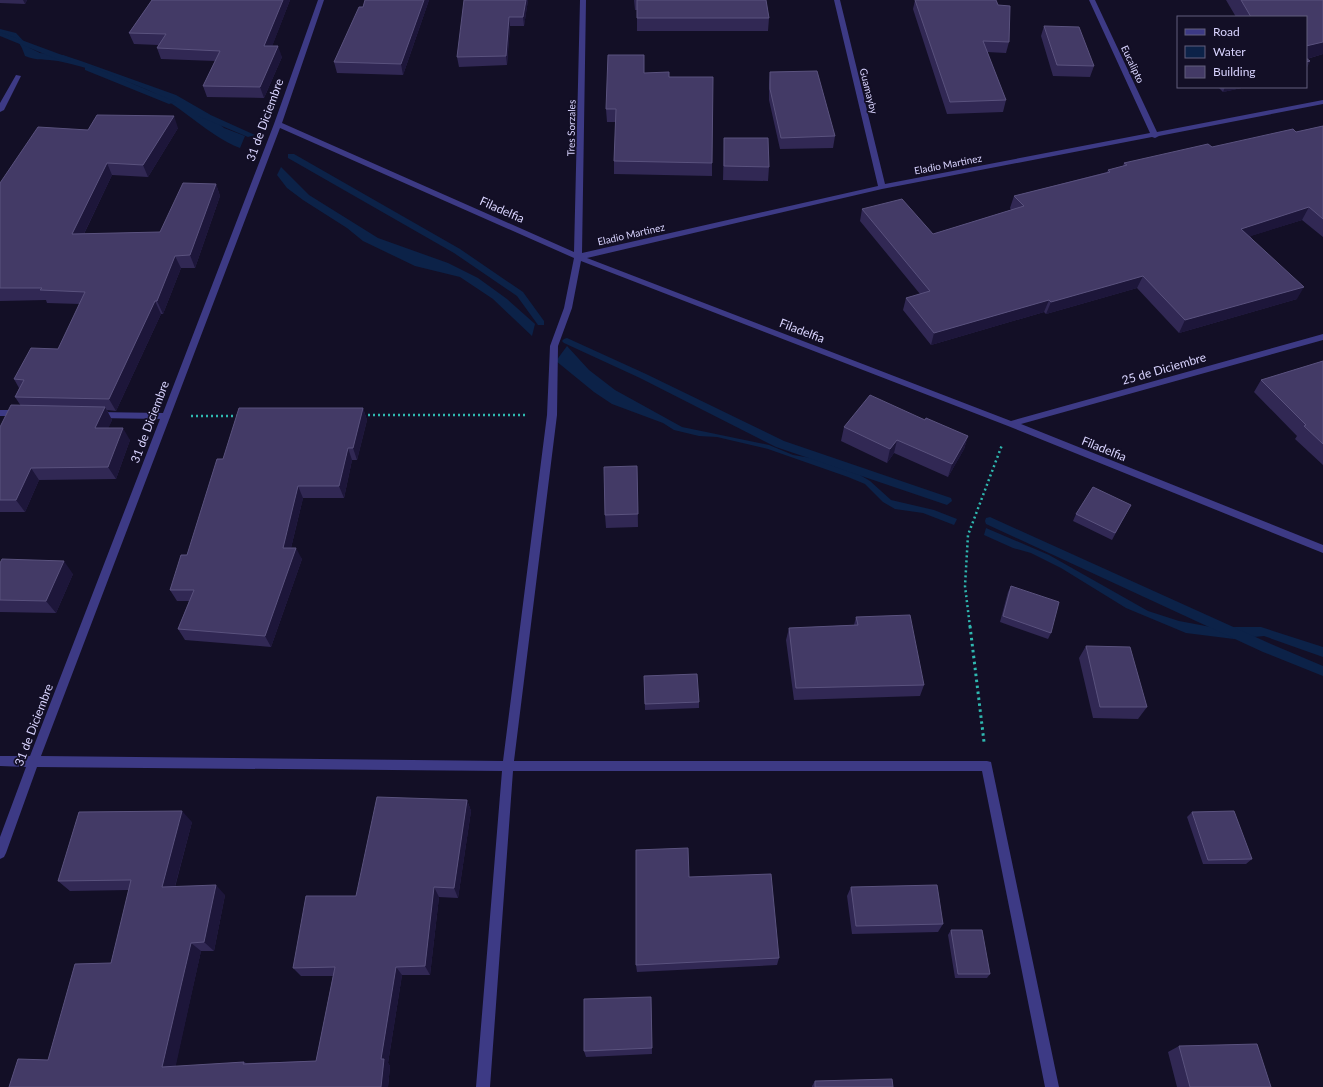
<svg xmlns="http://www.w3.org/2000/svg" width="1323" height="1087" font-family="Lato,sans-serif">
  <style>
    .water { fill: #0c2248 }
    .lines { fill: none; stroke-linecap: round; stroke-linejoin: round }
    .stream { fill: #0c2248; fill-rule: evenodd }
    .path-far1 { stroke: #2fb8b0; stroke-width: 2.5; stroke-dasharray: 2 3; stroke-linecap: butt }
    .path { stroke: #2fb8b0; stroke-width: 3; stroke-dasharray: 2.5 3.5; stroke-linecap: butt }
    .minor { fill: #3d3a85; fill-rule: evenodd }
    .wall { fill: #312854 }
    .shaded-wall { fill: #1d163a }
    .building { fill: #433a66; stroke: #5a527e }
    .labels { text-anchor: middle; stroke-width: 3.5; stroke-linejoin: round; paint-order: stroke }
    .far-street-label { font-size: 10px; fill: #d9d4ff; stroke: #130f26 }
    .street-label { font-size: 12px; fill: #d9d4ff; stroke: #130f26 }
  </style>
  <rect width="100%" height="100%" fill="#130f26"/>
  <path class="water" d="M0,29L16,33L30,48L40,53L63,55L81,61L176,95L209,114L224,128L245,136L240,148C207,135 182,106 150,91C122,79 87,67 58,61C46,59 36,61 25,56C21,43 15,34 0,35Z
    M281,167L309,195L378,238L448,263L478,278L507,299L535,324L532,336L493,299L460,277L415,266L363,241L347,228L303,200L287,188L277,175Z
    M567,346L589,370L615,390L682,427L769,445L793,455L811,458L860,475L870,481L891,500L934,510L957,519L954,525L923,513L895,509L883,502L865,484L848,477L768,449L717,437L699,436L674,430L663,423L612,404L594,392L556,361Z
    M986,528L1049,555L1148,611L1179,621L1211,627H1261L1323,647V657L1264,636L1234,639L1186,633L1126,608L1061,568L1031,553L1013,548L984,535Z"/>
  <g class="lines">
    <path class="stream" d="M0,32L70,58L71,60L64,62L0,36Z
      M85,66H91L176,102L169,104L85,70Z
      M198,112H204L255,135L248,137L198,116Z
      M288,154H294L460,249L523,292L544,321V325H538L517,296L454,253L288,158Z
      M567,338L646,374L784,441L951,498L952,501L947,505L776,447L640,378L564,343L562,341L564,339Z
      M990,517L1271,644L1323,666V676L1263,652L986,524L985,521L986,518Z"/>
    <path class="path-far1" d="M363,415H528
      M191,416H240
      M970,627L965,586L968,535L1002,445"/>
    <path class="path" d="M970,626L984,742"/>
    <path class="minor" d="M318,0H324L282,123L574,252L580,0H586L582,253L878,186L834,0H840L885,184L1150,133L1089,0H1095L1157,132L1323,100V104L1159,136L1155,138L1152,137L882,189L587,258L1011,421L1323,334V340L1021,424L1323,545V553L1008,426L581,261L572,308L558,346L557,415L514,761H987L991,762L1059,1087H1045L982,771H513L490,1087H476L502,771L37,767L6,853L4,857L0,859V837L26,767L0,766V756H30L160,419L96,418L91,415L96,412L163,413L274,124ZM280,128L574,258L564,308L550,346L547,415L503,761L41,756Z
      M16,75L21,76L4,110L0,112V103Z
      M0,410H20L25,413L20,416H0Z"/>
  </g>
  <path class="wall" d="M0,0H27L25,4L0,3Z
    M152,0H290L272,46L282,57L264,98L207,97L203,86L215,61L161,59L157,48L158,45L134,44L129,33Z
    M365,0H429L403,75L337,73L334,62L363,7Z
    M528,0L524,26H510L507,65L459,67L457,57Z
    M634,0H766L769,18L768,31H637V10H635Z
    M915,0L1009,42L1006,53L987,52L1006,100L1003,112L947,114L913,9Z
    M1226,0H1323V54L1307,59L1310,61L1306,69V17H1236Z
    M1044,26L1094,66L1090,77L1053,76L1041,36Z
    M770,72L835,136L833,148L780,149L769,100V84Z
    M644,73L669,77L712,163V176L614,174V161L616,122H607L606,109Z
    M1218,87H1246L1223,92Z
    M1323,126V237L1302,220L1250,236L1297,299L1179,333L1137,288L1046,314L1044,312L931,345L903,310L906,298L920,294L860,221L862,209L933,234L1011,210L1010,208L1014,196L1107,172L1108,170L1123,166L1124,163L1296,132Z
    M178,128L148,177L112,175L84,234L160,232L216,184L220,196L195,268H181L163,314H161L116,411L107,410L112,420L108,428L130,440L116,479L39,480L25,512H0V427L21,406L15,397L19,388L14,379L58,349L80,304L47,303L46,300L0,301V183L88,130Z
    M724,138L769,167L768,181L723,180Z
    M1323,361V465L1295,439L1297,436L1254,392L1261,380Z
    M363,408L367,420L357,460H352L344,498H303L291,548L302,559L271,647L185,640L178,629L189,601H177L170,590L187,555L223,459Z
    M925,420L968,436L964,449L948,477L894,453L887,463L841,441L844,427Z
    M637,466L638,527L606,528L605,515Z
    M1131,505L1112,540L1073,521L1076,514Z
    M0,563L73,574L56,613L0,612Z
    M1011,586L1051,633L1048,639L1000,622L1008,592Z
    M856,617L924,685L920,696L794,700L786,640L789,628L854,625Z
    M1086,646L1147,707L1138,719L1093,718L1079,658Z
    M644,676L699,702V708L645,710Z
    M467,800L471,811L458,898L439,897L430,975H402L388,1063L390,1066L388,1087H9L48,1060L111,963L129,890L70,891L58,881L192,822L175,887L225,895L214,951H201L175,1067L244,1062L246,1063L316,1061L333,976H301L293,968L356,896Z
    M1192,812L1252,859L1246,864H1203L1187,817Z
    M689,877L779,958L777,965L637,972L636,965Z
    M851,887L943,924L938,932L852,934L847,896Z
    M951,930L990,974L987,978H955L948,935Z
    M651,997L652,1054L586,1057L584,1051Z
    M1179,1046L1271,1087H1177L1168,1052Z
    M815,1081L893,1087H812V1086Z"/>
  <path class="shaded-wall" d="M23,0H27L25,4Z
    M283,0H290L268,57L264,46Z
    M424,0H429L403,75L401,64Z
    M526,0H528L524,26L523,17Z
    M509,17L510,26L507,65L506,56Z
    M1323,42V54L1306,59V46Z
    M278,46L282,57L264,98L260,87Z
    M1310,61L1306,69V62Z
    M1225,87H1246L1223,92Z
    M174,116L178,128L148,177L143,165Z
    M107,163L112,175L78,246L72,234Z
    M216,184L220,196L195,268L190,255Z
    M1309,207L1302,220L1235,241L1241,229Z
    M175,256L181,268L163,314L157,301Z
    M1143,276L1137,288L1046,314L1051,302Z
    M1304,287L1297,299L1179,333L1185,320Z
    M1049,300L1044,312L931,345L934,333Z
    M155,301L161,314L116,411L109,399Z
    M105,407L112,420L103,440L95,428Z
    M363,408L367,420L357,460L353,448Z
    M123,428L130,440L116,479L108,467Z
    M968,436L964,449L948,477L952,464Z
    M897,440L894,453L887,463L890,449Z
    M348,448L352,460L344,498L339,486Z
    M31,468L39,480L25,512L16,500Z
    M298,486L303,498L288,560L283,548Z
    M296,548L302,559L271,647L265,636Z
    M64,561L73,574L56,613L46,601Z
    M467,800L471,811L458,898L454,888Z
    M182,811L192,822L172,897L162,887Z
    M216,885L225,895L214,951L204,942Z
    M434,887L439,897L430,975L425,966Z
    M191,943L201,951L174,1074L162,1067Z
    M396,967L402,975L388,1063L390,1066L388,1087H381V1059Z"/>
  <path class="building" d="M152,0H283L264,46H278L260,87L203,86L220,51L157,48L166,34L129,33Z
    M365,0H424L401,64L334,62L359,7H363Z
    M464,0H526L523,17H509L506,56L457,57Z
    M637,0H766L769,18H637Z
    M915,0H996L998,5L1010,6L1009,42L983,41L1006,100L950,102Z
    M1241,0H1323V42L1306,46V17H1251Z
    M1044,26L1079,27L1094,66L1057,65Z
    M608,55H644V73L669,72V77H713L712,163L614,161L616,109H606Z
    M1306,58L1310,61L1306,62Z
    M817,71L835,136L781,138L770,89V72Z
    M97,115L174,116L143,165L107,163L72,234L160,232L183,183L216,184L190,255L175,256L157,301H155L109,399L15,397L24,380L14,379L31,348L58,349L85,292L40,290L42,288H0V183L38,127L88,130Z
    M1323,126V219L1309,207L1241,229L1304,287L1185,320L1143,276L1051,302L1049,300L934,333L906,298L930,291L862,209L902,199L933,234L1024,206L1014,196L1110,172L1108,170L1127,165L1124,163L1208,144L1212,147L1293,129L1296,132Z
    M724,138H768L769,167L724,166Z
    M1323,361V444L1304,426L1306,425L1261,380Z
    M870,395L925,420L926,418L968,436L952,464L897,440L890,449L844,427Z
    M11,405L105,407L95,428H123L108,467L31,468L16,500H0V427Z
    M239,408H363L353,448H348L339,486H298L283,548H296L265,636L178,629L194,590H170L181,555H187L217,459H223Z
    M637,466L638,514L605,515L604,467Z
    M1093,487L1131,505L1115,533L1076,514Z
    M2,559L64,561L46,601L0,600V563Z
    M1011,586L1059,602L1051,633L1003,616Z
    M910,615L924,685L796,688L789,628L858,625L856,617Z
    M1086,646L1130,647L1147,707H1100Z
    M697,674L699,702L645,704L644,676Z
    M377,797L467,800L454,888L434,887L425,966L396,967L381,1059H384L381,1087H9L18,1059L48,1060L75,964L111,963L131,880L58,881L79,812L182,811L162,887L216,885L204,942L191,943L162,1067L244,1062L243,1064L316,1061L335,967L293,968L306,896H356Z
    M1234,811L1252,859L1208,860L1192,812Z
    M688,848L689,877L771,874L779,958L636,965V850Z
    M937,885L943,924L856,926L851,887Z
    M951,930H982L990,974H958Z
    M651,997L652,1048L584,1051V999Z
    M1257,1044L1271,1087H1190L1179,1046Z
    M892,1079L893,1087H815V1081Z"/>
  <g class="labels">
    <g class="far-street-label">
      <text transform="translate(1133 64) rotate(65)" y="4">Eucalipto</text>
      <text transform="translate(869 91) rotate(76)" y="4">Guamayby</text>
      <text transform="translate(571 128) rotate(-89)" y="4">Tres Sorzales</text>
      <text transform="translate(948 164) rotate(-11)" y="4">Eladio Martinez</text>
      <text transform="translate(631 234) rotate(-13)" y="4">Eladio Martinez</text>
    </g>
    <g class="street-label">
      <text transform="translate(265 120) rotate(-70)" y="4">31 de Diciembre</text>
      <text transform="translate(502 210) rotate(24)" y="4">Filadelfia</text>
      <text transform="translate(802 331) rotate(21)" y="4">Filadelfia</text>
      <text transform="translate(1164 369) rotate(-16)" y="4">25 de Diciembre</text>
      <text transform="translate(150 422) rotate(-69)" y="4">31 de Diciembre</text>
      <text transform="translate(1104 449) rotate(22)" y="4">Filadelfia</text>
      <text transform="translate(34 725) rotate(-69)" y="4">31 de Diciembre</text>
    </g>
  </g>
  <rect x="1177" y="16" width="130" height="72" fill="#130f26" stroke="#625e7d"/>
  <rect x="1185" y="29" width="20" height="6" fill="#3d3a85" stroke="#625e7d"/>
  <text x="1213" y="36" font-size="12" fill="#d9d4ff">Road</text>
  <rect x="1185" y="46" width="20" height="12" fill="#0c2248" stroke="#625e7d"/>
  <text x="1213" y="56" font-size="12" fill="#d9d4ff">Water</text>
  <rect x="1185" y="66" width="20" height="12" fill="#433a66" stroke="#625e7d"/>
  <text x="1213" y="76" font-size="12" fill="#d9d4ff">Building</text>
</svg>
